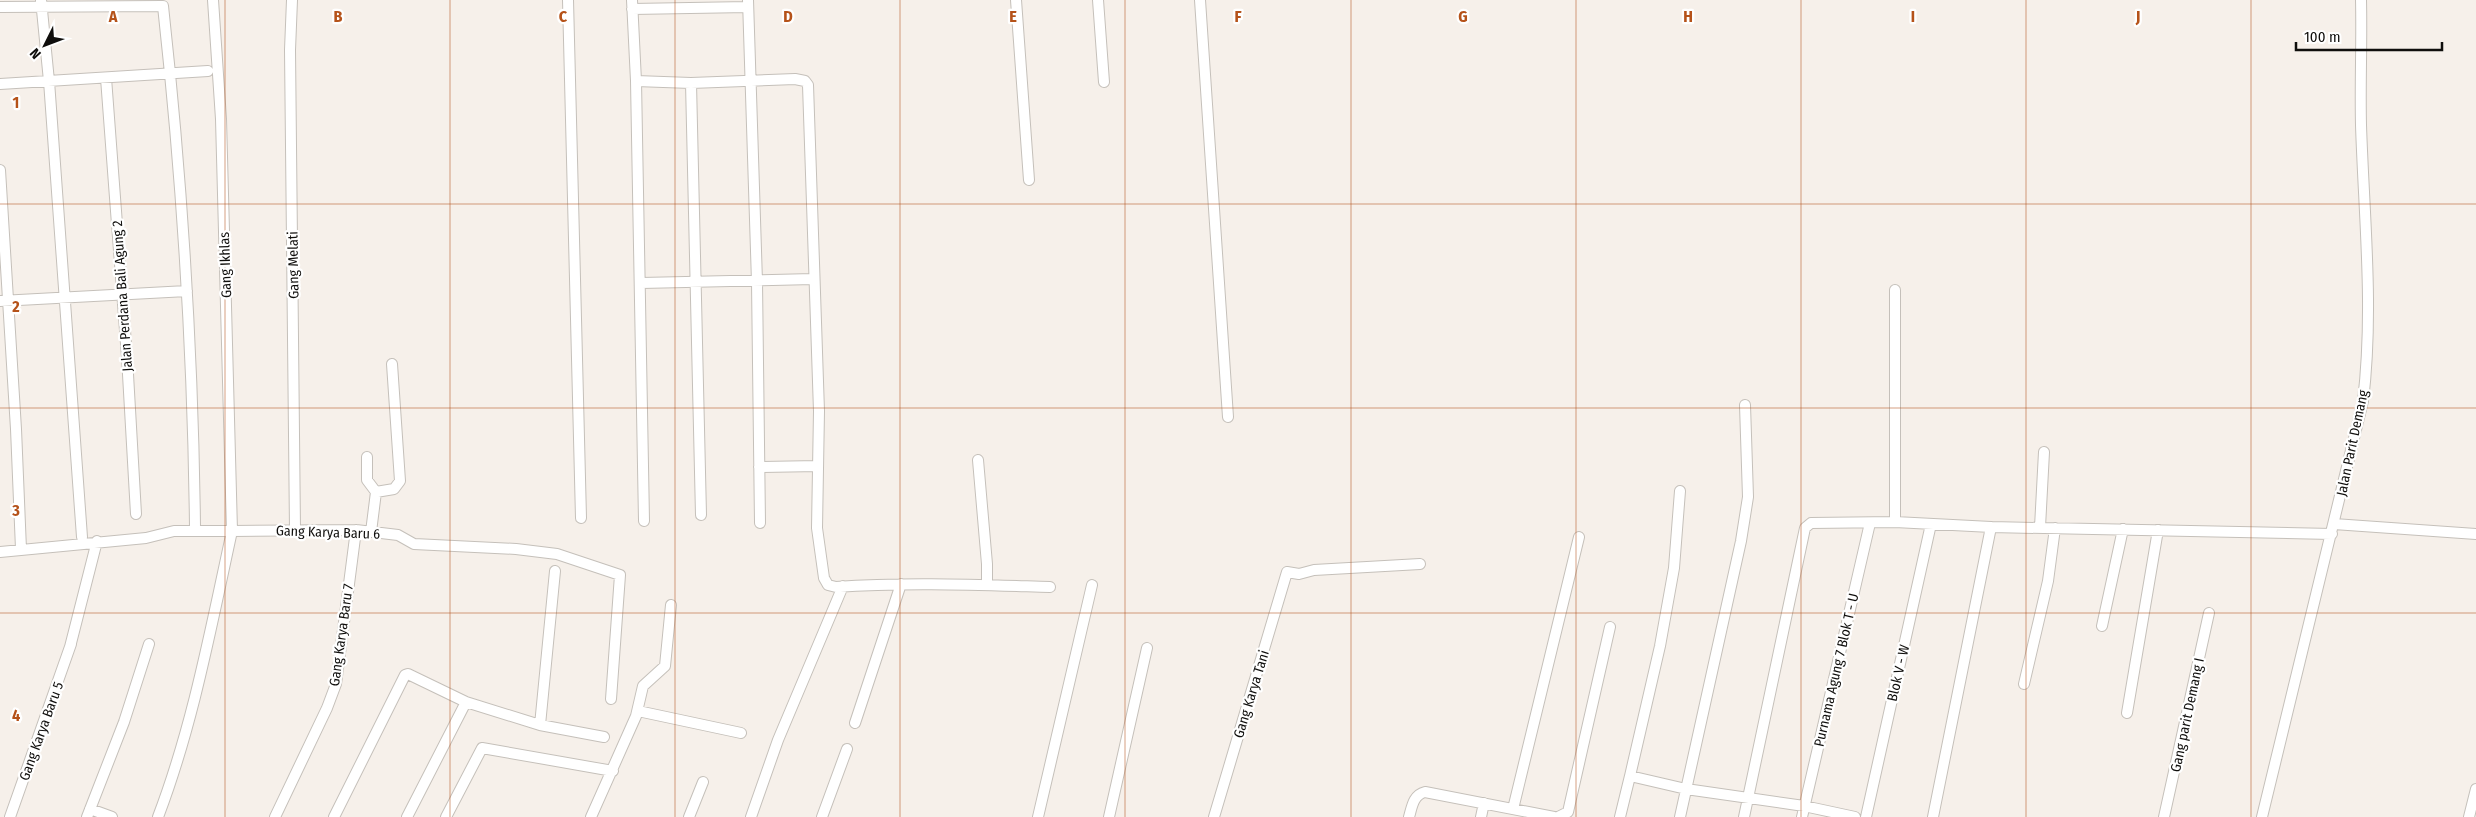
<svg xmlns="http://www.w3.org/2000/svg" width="2476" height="817" font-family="'Fira Sans Condensed',sans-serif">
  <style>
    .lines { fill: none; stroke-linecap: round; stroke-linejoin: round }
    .minor-casing { stroke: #c5c0ba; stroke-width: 12 }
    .minor { stroke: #fff; stroke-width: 10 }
    .grid { fill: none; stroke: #b55219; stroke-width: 1; stroke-opacity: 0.55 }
    .labels { text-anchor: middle; stroke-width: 4.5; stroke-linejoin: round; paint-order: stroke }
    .street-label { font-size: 14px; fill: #0f0e0c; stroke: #fff }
    .grid-label { font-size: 16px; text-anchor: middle; font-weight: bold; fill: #b55219; stroke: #fff; stroke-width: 4.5; stroke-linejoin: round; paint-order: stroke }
  </style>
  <rect width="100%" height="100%" fill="#f6f0ea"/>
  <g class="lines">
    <defs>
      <path id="minor" d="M41,0L49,81L82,537
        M292,0L290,50L295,530
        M568,0L581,518
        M632,0L636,81L644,521
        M748,0L757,282L760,523
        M1016,0L1029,180
        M1098,0L1104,82
        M1200,0L1228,417
        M0,7L163,6C182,179 193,353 195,527
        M632,9L748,7
        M106,78L127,357L136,514
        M636,81L691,83L795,79L805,81L808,85L819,411L817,528L824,578L828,585L836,587C907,582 979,585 1050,587
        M691,83L701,515
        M0,84L208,71
        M0,170L16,429L21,549
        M641,283L813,279
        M1895,290V522
        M0,301L187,291
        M367,457V480L376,492L371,532
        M978,460L987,564V585
        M759,467L818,466
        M1680,491L1674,568L1660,646L1630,776L1686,789L1804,806L1855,817
        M376,492L394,489L400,481L392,364
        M2334,524L2476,534
        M2040,527L2044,452
        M0,552L146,538L174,531H232L221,119L213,0
        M2102,626L2123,529
        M70,647L97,541
        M2024,684L2048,581L2055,528
        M638,711L741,733
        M2127,713L2158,530
        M855,723L901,584
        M540,725L555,571
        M90,809L112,817
        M1513,809L1579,537
        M10,817L71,644
        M87,817L124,722L149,644
        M158,817C193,725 211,627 232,531L356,530L398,535L414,544L516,549L557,554L620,575L611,699
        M275,817L327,708L336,684L356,530
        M334,817L405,675L408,674L466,702L540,725L604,737
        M407,817L466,702
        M446,817L482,748L613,771
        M591,817L636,716L643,686L665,666L671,605
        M689,817L703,782
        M751,817L778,740L843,586
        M822,817L847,749
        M1038,817L1092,585
        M1109,817L1147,648
        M1214,817L1287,572L1299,574L1314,570L1420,564
        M1409,817C1412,807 1413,795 1425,792L1554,817
        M1481,817L1484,803
        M1558,817L1568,812L1610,627
        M1620,817L1630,776
        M1680,817L1741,541L1748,497L1745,405
        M1744,817L1805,528L1811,523L1895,522L1991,527L2332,534
        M1802,817L1870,523
        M1866,817L1931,524
        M1933,817L1991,527
        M2164,817L2209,613
        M2262,817L2363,401C2374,309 2364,218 2361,125C2360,83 2362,42 2361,0
        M2469,817L2476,789"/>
    </defs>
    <use href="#minor" class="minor-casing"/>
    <use href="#minor" class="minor"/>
  </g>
  <path class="grid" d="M225,0V817M450,0V817M675,0V817M900,0V817M1125,0V817M1351,0V817M1576,0V817M1801,0V817M2026,0V817M2251,0V817M0,204H2476M0,408H2476M0,613H2476"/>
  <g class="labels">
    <g class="street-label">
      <text transform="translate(225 265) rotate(-92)" y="5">Gang Ikhlas</text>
      <text transform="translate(293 265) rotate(-91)" y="5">Gang Melati</text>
      <text transform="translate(122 296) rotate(-94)" y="5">Jalan Perdana Bali Agung 2</text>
      <text transform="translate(2352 443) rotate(-78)" y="5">Jalan Parit Demang</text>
      <text transform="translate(328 532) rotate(2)" y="5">Gang Karya Baru 6</text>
      <text transform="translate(341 635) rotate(-82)" y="5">Gang Karya Baru 7</text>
      <text transform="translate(1836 670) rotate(-77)" y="5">Purnama Agung 7 Blok T - U</text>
      <text transform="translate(1898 673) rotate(-77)" y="5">Blok V - W</text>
      <text transform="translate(1251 694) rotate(-73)" y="5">Gang Karya Tani</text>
      <text transform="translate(2187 715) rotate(-78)" y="5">Gang parit Demang I</text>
      <text transform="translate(41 731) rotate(-70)" y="5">Gang Karya Baru 5</text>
    </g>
  </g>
  <g class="grid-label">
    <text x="113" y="22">A</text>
    <text x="338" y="22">B</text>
    <text x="563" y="22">C</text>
    <text x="788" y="22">D</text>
    <text x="1013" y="22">E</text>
    <text x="1238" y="22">F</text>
    <text x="1463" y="22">G</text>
    <text x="1688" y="22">H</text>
    <text x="1913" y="22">I</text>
    <text x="2138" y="22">J</text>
    <text x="16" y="108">1</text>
    <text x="16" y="312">2</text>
    <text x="16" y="516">3</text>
    <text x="16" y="721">4</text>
  </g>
  <g transform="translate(45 45) rotate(228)" stroke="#ffffff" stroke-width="4" paint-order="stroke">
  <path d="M0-4L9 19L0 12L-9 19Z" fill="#0f0e0c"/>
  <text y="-8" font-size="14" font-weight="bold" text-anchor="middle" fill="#0f0e0c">N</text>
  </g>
  <path d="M2296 42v8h146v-8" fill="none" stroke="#0f0e0c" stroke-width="2.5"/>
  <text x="2304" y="42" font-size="15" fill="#0f0e0c" stroke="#ffffff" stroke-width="4" paint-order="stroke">100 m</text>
</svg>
